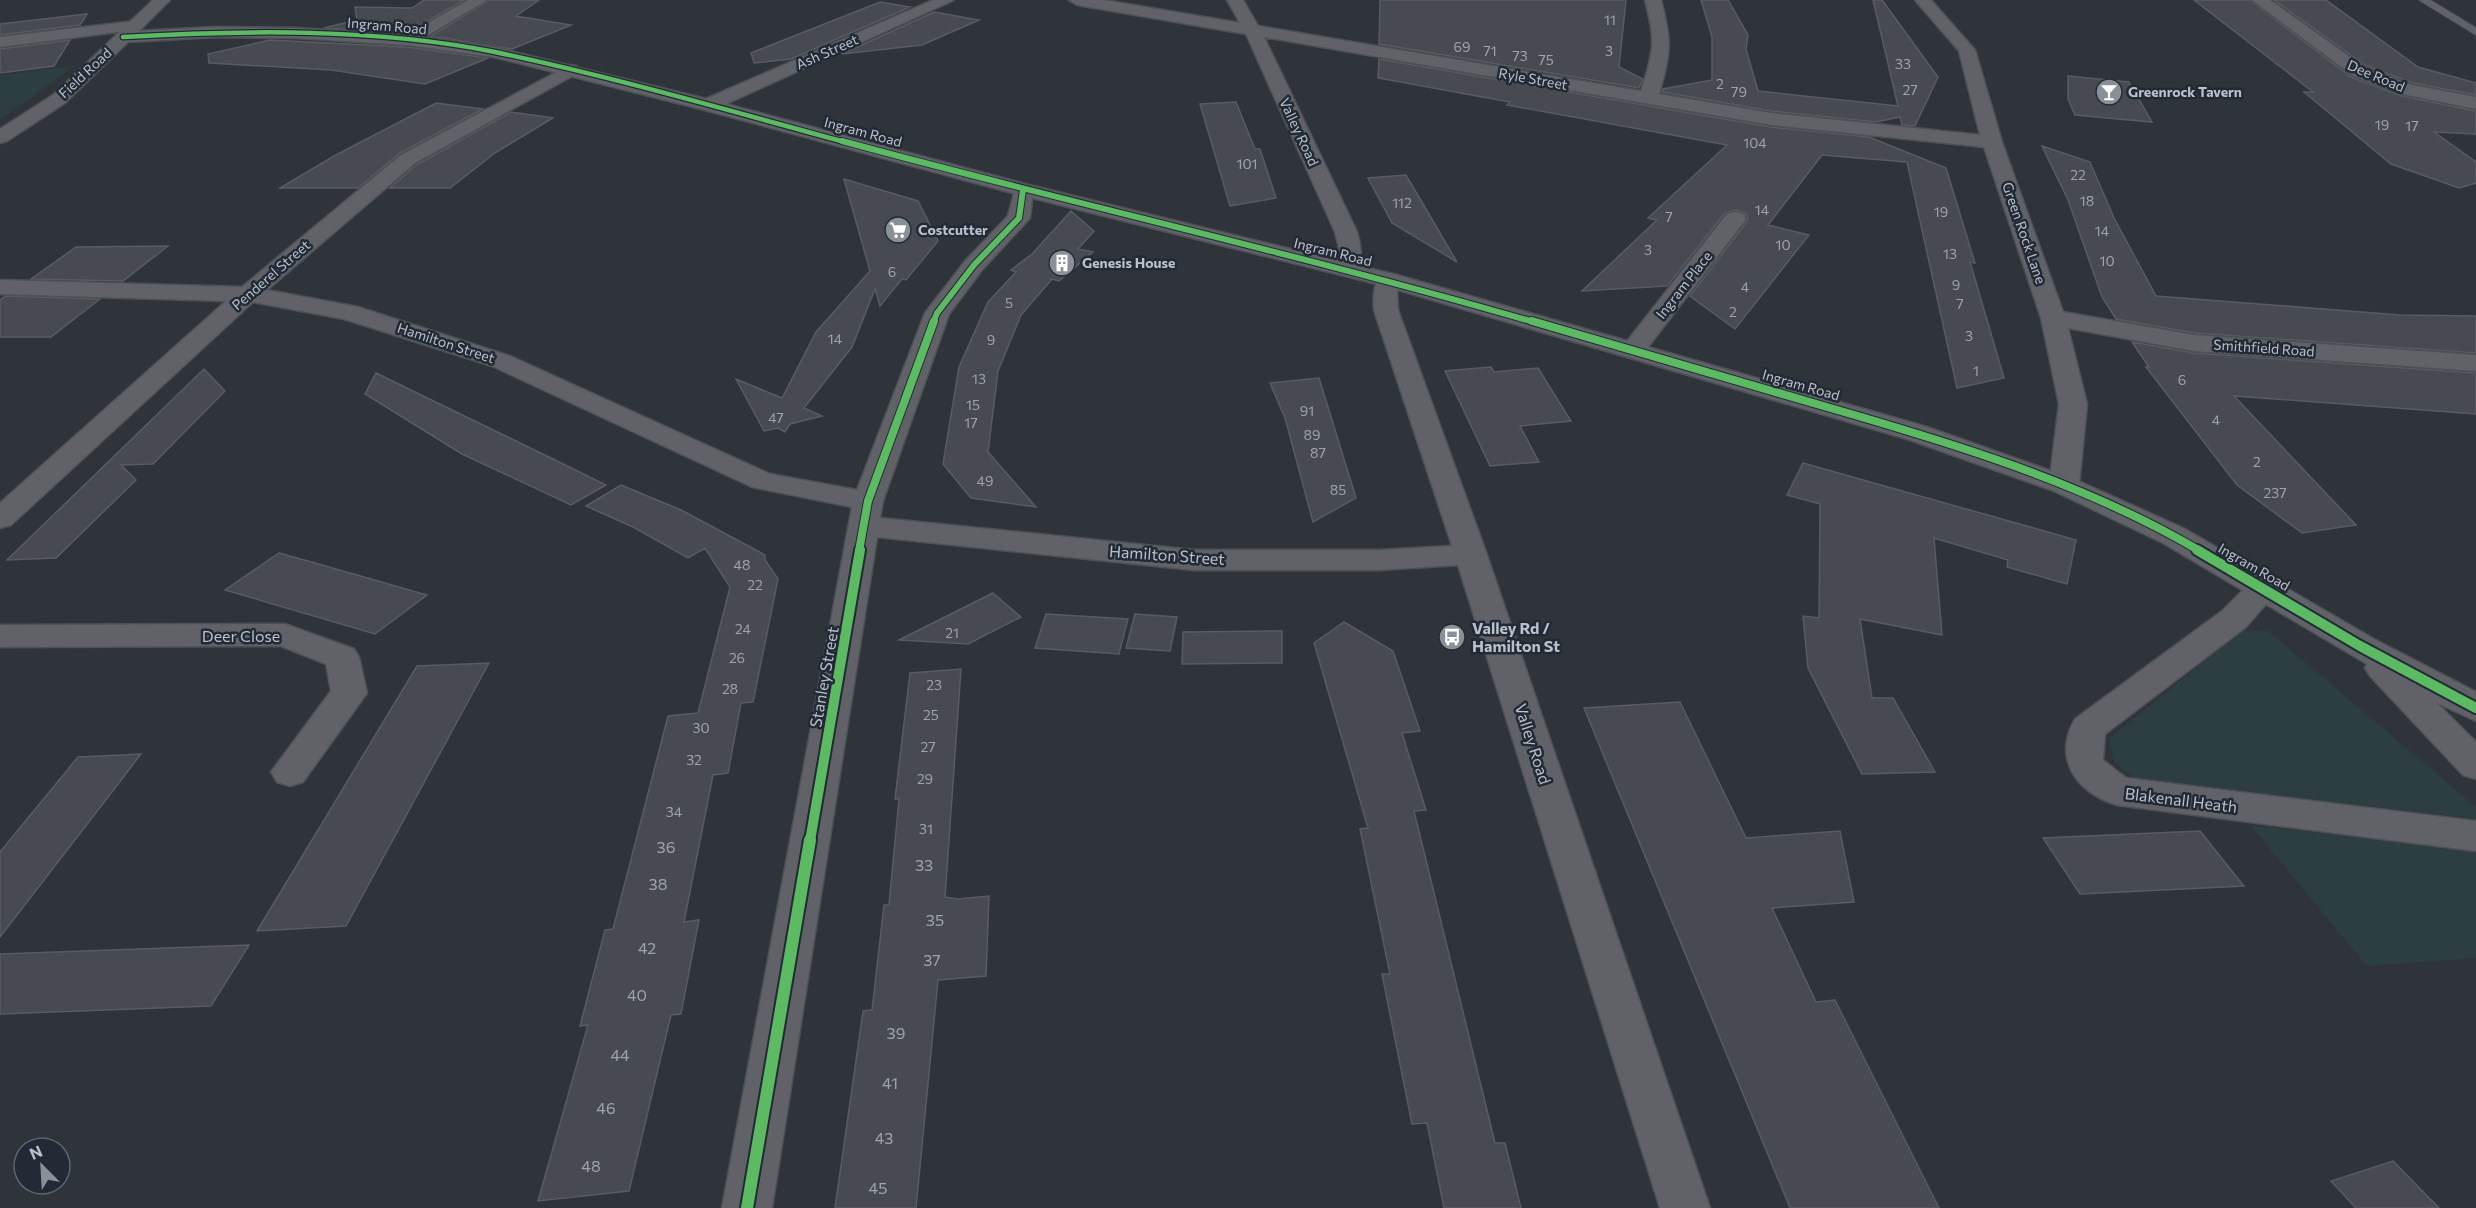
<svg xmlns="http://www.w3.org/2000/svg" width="2476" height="1208" font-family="Commissioner,sans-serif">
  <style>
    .green { fill: #2d3e40 }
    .building { fill: #474b51; stroke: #585c62; stroke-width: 1.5 }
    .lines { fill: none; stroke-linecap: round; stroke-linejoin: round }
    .service-casing { stroke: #4d5055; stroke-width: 2 }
    .minor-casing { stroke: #4d5055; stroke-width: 3 }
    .tertiary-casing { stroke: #4d5055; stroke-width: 3 }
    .service { fill: #606268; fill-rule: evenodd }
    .minor { fill: #606268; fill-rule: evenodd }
    .tertiary { fill: #606268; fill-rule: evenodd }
    .cycleway-far4-casing { stroke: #222a35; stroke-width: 7 }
    .cycleway-far3-casing { stroke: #222a35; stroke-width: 8 }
    .cycleway-far2-casing { stroke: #222a35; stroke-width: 10 }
    .cycleway-far1-casing { stroke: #222a35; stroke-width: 14 }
    .cycleway-casing { stroke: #222a35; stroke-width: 16 }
    .cycleway-far4 { stroke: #5cba63; stroke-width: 4.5 }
    .cycleway-far3 { stroke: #5cba63; stroke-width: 6 }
    .cycleway-far2 { stroke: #5cba63; stroke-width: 8 }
    .cycleway-far1 { stroke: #5cba63; stroke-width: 10 }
    .cycleway { stroke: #5cba63; stroke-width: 12 }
    .labels { text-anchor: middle; stroke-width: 5; stroke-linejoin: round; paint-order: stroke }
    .number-label { font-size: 14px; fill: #9ea4ac }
    .far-street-label { font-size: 14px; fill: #bbc1ca; stroke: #222a35 }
    .far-poi-label { font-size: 14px; font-weight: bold; fill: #bbc1ca; stroke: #222a35; text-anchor: start }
    .street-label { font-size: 16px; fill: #bbc1ca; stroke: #222a35 }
    .poi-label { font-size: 16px; font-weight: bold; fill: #bbc1ca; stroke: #222a35; text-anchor: start }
    .near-number-label { font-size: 16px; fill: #9ea4ac }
  </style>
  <rect width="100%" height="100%" fill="#2f343a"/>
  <path class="green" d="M75,66L0,120V75Z
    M2242,630L2268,631L2476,807V819L2134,778L2114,762L2109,739Z
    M2250,825L2476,850V958L2367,966Z"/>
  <path class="building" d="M424,0H464L407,33L324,28L357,20L355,7L412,8Z
    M489,0H539L516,16L571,25L512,49L431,36Z
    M1380,0H1626L1619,67L1643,79L1639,88L1379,44Z
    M1701,0H1728L1748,35L1746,49L1758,91L1898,106L1873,0H1882L1938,77L1915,126L1902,125L1900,117L1876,122L1771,111L1662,92L1663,89L1712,80V37Z
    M2194,0H2250L2351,77L2402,96L2476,111V134L2434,132L2476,162V183L2459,188L2391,164L2304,92H2313Z
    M2274,0H2326L2418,67L2476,83V95L2413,83L2365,65Z
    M880,2L910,7L791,59L754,63L751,53Z
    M934,12L979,20L922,45L842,54Z
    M87,14L80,25L0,35V24Z
    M70,40L54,66L0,73V49Z
    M270,40L407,47L488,58L425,84L331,70L209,63L208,54Z
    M1379,59L1771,127L1869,137L1946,168L1975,263L1970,262L2004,378L1957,388L1907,162L1822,155L1768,225L1809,235L1735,329L1690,296L1748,220L1745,213L1736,210L1725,213L1667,286L1582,291L1657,220L1648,218L1727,145L1507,105L1510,102L1378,78Z
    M2068,76L2129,82L2152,122L2075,115L2068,99Z
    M1236,102L1255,149H1260L1276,198L1230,206L1200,104Z
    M436,103L483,109L400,153L358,188H280L334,156Z
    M511,112L553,118L495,153L450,188H390L416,165Z
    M2042,146L2090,162L2114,218L2156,296L2400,315L2476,316V353L2194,333L2116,319L2102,297L2068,200Z
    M1406,175L1457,262L1392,223L1368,178Z
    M844,179L918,201L938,241L906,280L902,279L880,306L875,289L852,347L804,408L822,416L790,424L785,432L778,428L764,431L736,379L782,398L816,332L870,271Z
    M1071,211L1094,231L1078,249L1093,252L1059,281L1052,279L1021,315L998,371L988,452L1036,507L971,498L943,464L959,367L988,302L1016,272L1011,270L1032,254Z
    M168,246L123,281L31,279L76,247Z
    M6,296L100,299L51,337H0V300Z
    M2132,342L2194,353L2476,373V414L2234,396L2356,525L2302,533L2237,485L2146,367H2149Z
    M1491,367L1494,372L1538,368L1571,421L1520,426L1539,462L1490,466L1445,371Z
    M204,369L225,391L153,464L121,465L136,480L56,558L7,560Z
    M376,373L555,460L606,485L571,505L462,454L365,394Z
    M1319,378L1356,498L1313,522L1285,418L1270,383Z
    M1803,463L2076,540L2067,584L2007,567L2008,560L1934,538L1942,635L1860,619L1872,698H1893L1935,772L1862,774L1808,668L1803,616L1819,618L1820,504L1787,495Z
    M621,485L681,510L765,555V560L778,579L753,702L741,703L728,773L713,775L684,922L699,920L681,1014L671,1015L629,1191L538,1201L588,1025L580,1026L605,930L613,929L668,716L698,713L730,587L705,548L688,558L633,527L586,506Z
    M279,553L315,563L427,595L375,634L225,590Z
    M993,593L1021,617L968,644L899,640Z
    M1046,614L1128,619L1119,654L1035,648Z
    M1135,614L1177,617L1170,651L1126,648Z
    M1344,622L1393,651L1420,731L1402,733L1426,810L1414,811L1495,1143H1505L1521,1208H1444L1427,1123L1412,1124L1382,974H1390L1360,829L1368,828L1314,643Z
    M1282,631V663L1182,664L1183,632Z
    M489,663L346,926L257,931L417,666Z
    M961,669L945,897L958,899L989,896L986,976L938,980L916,1208H835L863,1011L872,1010L884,905H889L899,799H895L910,673Z
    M1680,702L1746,838L1840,831L1854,902L1772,908L1816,1002L1835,1000L1939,1208H1790L1584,708Z
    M141,754L115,788L0,937V852L78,757Z
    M2200,831L2244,886L2080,894L2043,838Z
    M249,945L211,1006L0,1014V954Z
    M2393,1161L2439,1208H2356L2331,1181Z"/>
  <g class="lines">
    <defs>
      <path id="service" d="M2419,0H2430L2476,28V35Z"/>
      <path id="minor" d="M468,0H487L413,44L407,45L399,40Z
        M933,0H954L715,109H701L699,105L701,101Z
        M1069,0H1104L1240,23L1227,0H1243L1258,26L1641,91C1654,51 1656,41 1645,0H1661C1672,42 1671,53 1659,94L1771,113L1980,135L1959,51L1915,0H1931L1975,50L2002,142L2063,312L2194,335L2476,355V371L2194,351L2068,328L2087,404L2079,485L2074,491L2064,494L2054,491L2049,485L2059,404L2041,318L1984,147L1771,125L1264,37L1357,232C1361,245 1364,261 1355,273H1339L1335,268L1339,248L1335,232L1246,34L1077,5Z
        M2252,0H2270L2364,67L2412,85L2476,97V109L2402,94L2352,75Z
        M135,21L143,26L141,29L0,47V37Z
        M570,65L576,66L579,70L576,74L415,163L267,290L358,307L510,356L770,474L857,490L925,313L966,260L1008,216L1016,186H1030L1033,190L1030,218L982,270L949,314L883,501L880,518L1194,550H1379L1452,546L1374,310C1373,297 1373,286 1381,275H1397L1401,280L1397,292L1398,310L1487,555L1710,1208H1660L1458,565L1379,570H1194L877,537L772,1208H722L852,507L752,487L492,366L344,319L253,302L11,525L0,528V503L226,301L0,294V280L242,287L401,155Z
        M1735,212L1743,214L1746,219L1642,355L1633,358L1624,355L1620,350L1624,345L1727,214Z
        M2264,578L2276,581L2280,588L2246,627L2105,734L2103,760L2126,778L2476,821V851L2117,805C2077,793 2052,759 2075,719L2222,611L2252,581Z
        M285,624L354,649L359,657L367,693L303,782L290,786L277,782L271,772L331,691L326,664L281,646L0,647V625Z"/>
      <path id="tertiary" d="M153,0H170L139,31L215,27L296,28L407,35L494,47L715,101L1029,185L1397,275L1927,427L2074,479L2185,529L2372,638L2476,692V721L2437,703L2476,742V779L2463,775L2370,676L2365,668L2367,664L2163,543L2054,491L1907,439L1381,285L1016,194L701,109L494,57L407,45L296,38L215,37L128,42L65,103L7,141L0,143V129L53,95Z"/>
    </defs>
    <use href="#service" class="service-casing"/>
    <use href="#minor" class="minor-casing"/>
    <use href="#tertiary" class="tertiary-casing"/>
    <use href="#service" class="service"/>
    <use href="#minor" class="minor"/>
    <use href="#tertiary" class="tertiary"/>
    <defs>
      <path id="cycleway-far4" d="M123,37C245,30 375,28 495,52C614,77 731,111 848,143"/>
      <path id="cycleway-far3" d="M842,141C1074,204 1307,256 1537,323
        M933,323L937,313L974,265L1019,218L1023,190"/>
      <path id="cycleway-far2" d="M1532,321C1628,349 1724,377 1820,405C1949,442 2083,482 2200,551
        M859,551L868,501L934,321"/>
      <path id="cycleway-far1" d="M2197,550L2360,646L2476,708
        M810,841L860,550"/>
      <path id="cycleway" d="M747,1208L810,840"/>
    </defs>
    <use href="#cycleway-far4" class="cycleway-far4-casing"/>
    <use href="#cycleway-far3" class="cycleway-far3-casing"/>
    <use href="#cycleway-far2" class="cycleway-far2-casing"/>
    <use href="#cycleway-far1" class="cycleway-far1-casing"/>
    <use href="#cycleway" class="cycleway-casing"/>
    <use href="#cycleway-far4" class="cycleway-far4"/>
    <use href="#cycleway-far3" class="cycleway-far3"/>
    <use href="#cycleway-far2" class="cycleway-far2"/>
    <use href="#cycleway-far1" class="cycleway-far1"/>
    <use href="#cycleway" class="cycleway"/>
  </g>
  <defs>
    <symbol id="bar-disc" viewBox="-11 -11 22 22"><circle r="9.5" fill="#8a9098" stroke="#222a35"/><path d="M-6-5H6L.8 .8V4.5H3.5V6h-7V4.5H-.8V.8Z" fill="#fff"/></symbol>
    <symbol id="supermarket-disc" viewBox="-11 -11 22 22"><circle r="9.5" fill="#8a9098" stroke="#222a35"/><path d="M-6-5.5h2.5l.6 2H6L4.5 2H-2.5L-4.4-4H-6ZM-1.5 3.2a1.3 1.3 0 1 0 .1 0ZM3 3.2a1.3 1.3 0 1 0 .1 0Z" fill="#fff"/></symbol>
    <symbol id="building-disc" viewBox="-11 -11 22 22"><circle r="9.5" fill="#8a9098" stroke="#222a35"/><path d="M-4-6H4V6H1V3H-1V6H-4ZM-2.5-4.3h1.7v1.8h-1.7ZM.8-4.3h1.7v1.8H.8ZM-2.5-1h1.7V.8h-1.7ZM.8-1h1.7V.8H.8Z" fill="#fff"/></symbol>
    <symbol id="bus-disc" viewBox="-11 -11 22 22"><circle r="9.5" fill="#8a9098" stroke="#222a35"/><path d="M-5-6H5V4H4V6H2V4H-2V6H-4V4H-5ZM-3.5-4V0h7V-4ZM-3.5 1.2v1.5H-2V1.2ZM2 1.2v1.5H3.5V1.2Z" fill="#fff"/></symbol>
  </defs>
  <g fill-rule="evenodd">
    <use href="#bar-disc" x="2094" y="77" width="30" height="30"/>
    <use href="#supermarket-disc" x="883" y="215" width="30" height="30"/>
    <use href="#building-disc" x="1047" y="248" width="30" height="30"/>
    <use href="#bus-disc" x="1437" y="622" width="30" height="30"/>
  </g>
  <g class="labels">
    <g class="number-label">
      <text x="1610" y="25">11</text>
      <text x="1462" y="52">69</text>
      <text x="1490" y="56">71</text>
      <text x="1609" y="56">3</text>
      <text x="1520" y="61">73</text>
      <text x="1546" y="65">75</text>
      <text x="1903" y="69">33</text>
      <text x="1720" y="89">2</text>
      <text x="1910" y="95">27</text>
      <text x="1739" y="97">79</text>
      <text x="2382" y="130">19</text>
      <text x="2412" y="131">17</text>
      <text x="1755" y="148">104</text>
      <text x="1247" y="169">101</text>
      <text x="2078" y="180">22</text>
      <text x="2087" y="206">18</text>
      <text x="1402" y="208">112</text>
      <text x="1762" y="215">14</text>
      <text x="1941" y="217">19</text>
      <text x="1669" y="222">7</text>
      <text x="2102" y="236">14</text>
      <text x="1783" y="250">10</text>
      <text x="1648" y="255">3</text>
      <text x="1950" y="259">13</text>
      <text x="2107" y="266">10</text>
      <text x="892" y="277">6</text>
      <text x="1956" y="290">9</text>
      <text x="1745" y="292">4</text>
      <text x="1009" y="308">5</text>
      <text x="1960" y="309">7</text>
      <text x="1733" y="317">2</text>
      <text x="1969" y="341">3</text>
      <text x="835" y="344">14</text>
      <text x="991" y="345">9</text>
      <text x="1976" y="376">1</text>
      <text x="979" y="384">13</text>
      <text x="2182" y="385">6</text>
      <text x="973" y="410">15</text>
      <text x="1307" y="416">91</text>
      <text x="776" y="423">47</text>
      <text x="2216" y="425">4</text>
      <text x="971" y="428">17</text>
      <text x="1312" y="440">89</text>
      <text x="1318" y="458">87</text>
      <text x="2257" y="467">2</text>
      <text x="985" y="486">49</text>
      <text x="1338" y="495">85</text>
      <text x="2275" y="498">237</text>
      <text x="742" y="570">48</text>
      <text x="755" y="590">22</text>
      <text x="743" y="634">24</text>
      <text x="952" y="638">21</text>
      <text x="737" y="663">26</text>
      <text x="934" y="690">23</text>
      <text x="730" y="694">28</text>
      <text x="931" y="720">25</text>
      <text x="701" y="733">30</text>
      <text x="928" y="752">27</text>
      <text x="694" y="765">32</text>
      <text x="925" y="784">29</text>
      <text x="674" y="817">34</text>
      <text x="926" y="834">31</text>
    </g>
    <g class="far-street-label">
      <text transform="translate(387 26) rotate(5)" y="5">Ingram Road</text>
      <text transform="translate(827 52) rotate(-24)" y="5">Ash Street</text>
      <text transform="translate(85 73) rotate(-43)" y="5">Field Road</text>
      <text transform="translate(2376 76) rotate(23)" y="5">Dee Road</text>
      <text transform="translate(1533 79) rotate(10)" y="5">Ryle Street</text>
      <text transform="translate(863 132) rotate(15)" y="5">Ingram Road</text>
      <text transform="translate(1299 132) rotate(65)" y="5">Valley Road</text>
      <text transform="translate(2024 233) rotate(71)" y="5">Green Rock Lane</text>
      <text transform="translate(1333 252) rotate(14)" y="5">Ingram Road</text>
      <text transform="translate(271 275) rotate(-41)" y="5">Penderel Street</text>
      <text transform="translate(1684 285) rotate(-52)" y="5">Ingram Place</text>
      <text transform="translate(446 343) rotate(18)" y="5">Hamilton Street</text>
      <text transform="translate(2264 348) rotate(4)" y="5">Smithfield Road</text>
      <text transform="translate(1801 385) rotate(16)" y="5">Ingram Road</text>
      <text transform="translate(2254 567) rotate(30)" y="5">Ingram Road</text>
    </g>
    <g class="far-poi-label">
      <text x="2128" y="97">Greenrock Tavern</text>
      <text x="918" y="235">Costcutter</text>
      <text x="1082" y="268">Genesis House</text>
    </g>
    <g class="street-label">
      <text transform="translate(1167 555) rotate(4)" y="6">Hamilton Street</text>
      <text x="241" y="642">Deer Close</text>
      <text transform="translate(824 677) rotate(-80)" y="6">Stanley Street</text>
      <text transform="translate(1533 744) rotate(72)" y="6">Valley Road</text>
      <text transform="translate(2181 800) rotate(7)" y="6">Blakenall Heath</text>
    </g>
    <g class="poi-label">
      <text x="1472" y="634">Valley Rd /<tspan x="1472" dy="18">Hamilton St</tspan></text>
    </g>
    <g class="near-number-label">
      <text x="666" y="853">36</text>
      <text x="924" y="871">33</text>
      <text x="658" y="890">38</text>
      <text x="935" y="926">35</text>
      <text x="647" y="954">42</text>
      <text x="932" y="966">37</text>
      <text x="637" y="1001">40</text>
      <text x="896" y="1039">39</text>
      <text x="620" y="1061">44</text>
      <text x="890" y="1089">41</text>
      <text x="606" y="1114">46</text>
      <text x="884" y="1144">43</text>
      <text x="591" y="1172">48</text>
      <text x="878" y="1194">45</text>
    </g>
  </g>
  <g transform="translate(42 1166) rotate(336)"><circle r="28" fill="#222a35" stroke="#5f6671" stroke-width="1.5"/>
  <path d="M0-4.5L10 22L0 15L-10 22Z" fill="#8a9098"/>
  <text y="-9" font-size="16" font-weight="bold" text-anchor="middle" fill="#bbc1ca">N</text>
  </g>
</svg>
